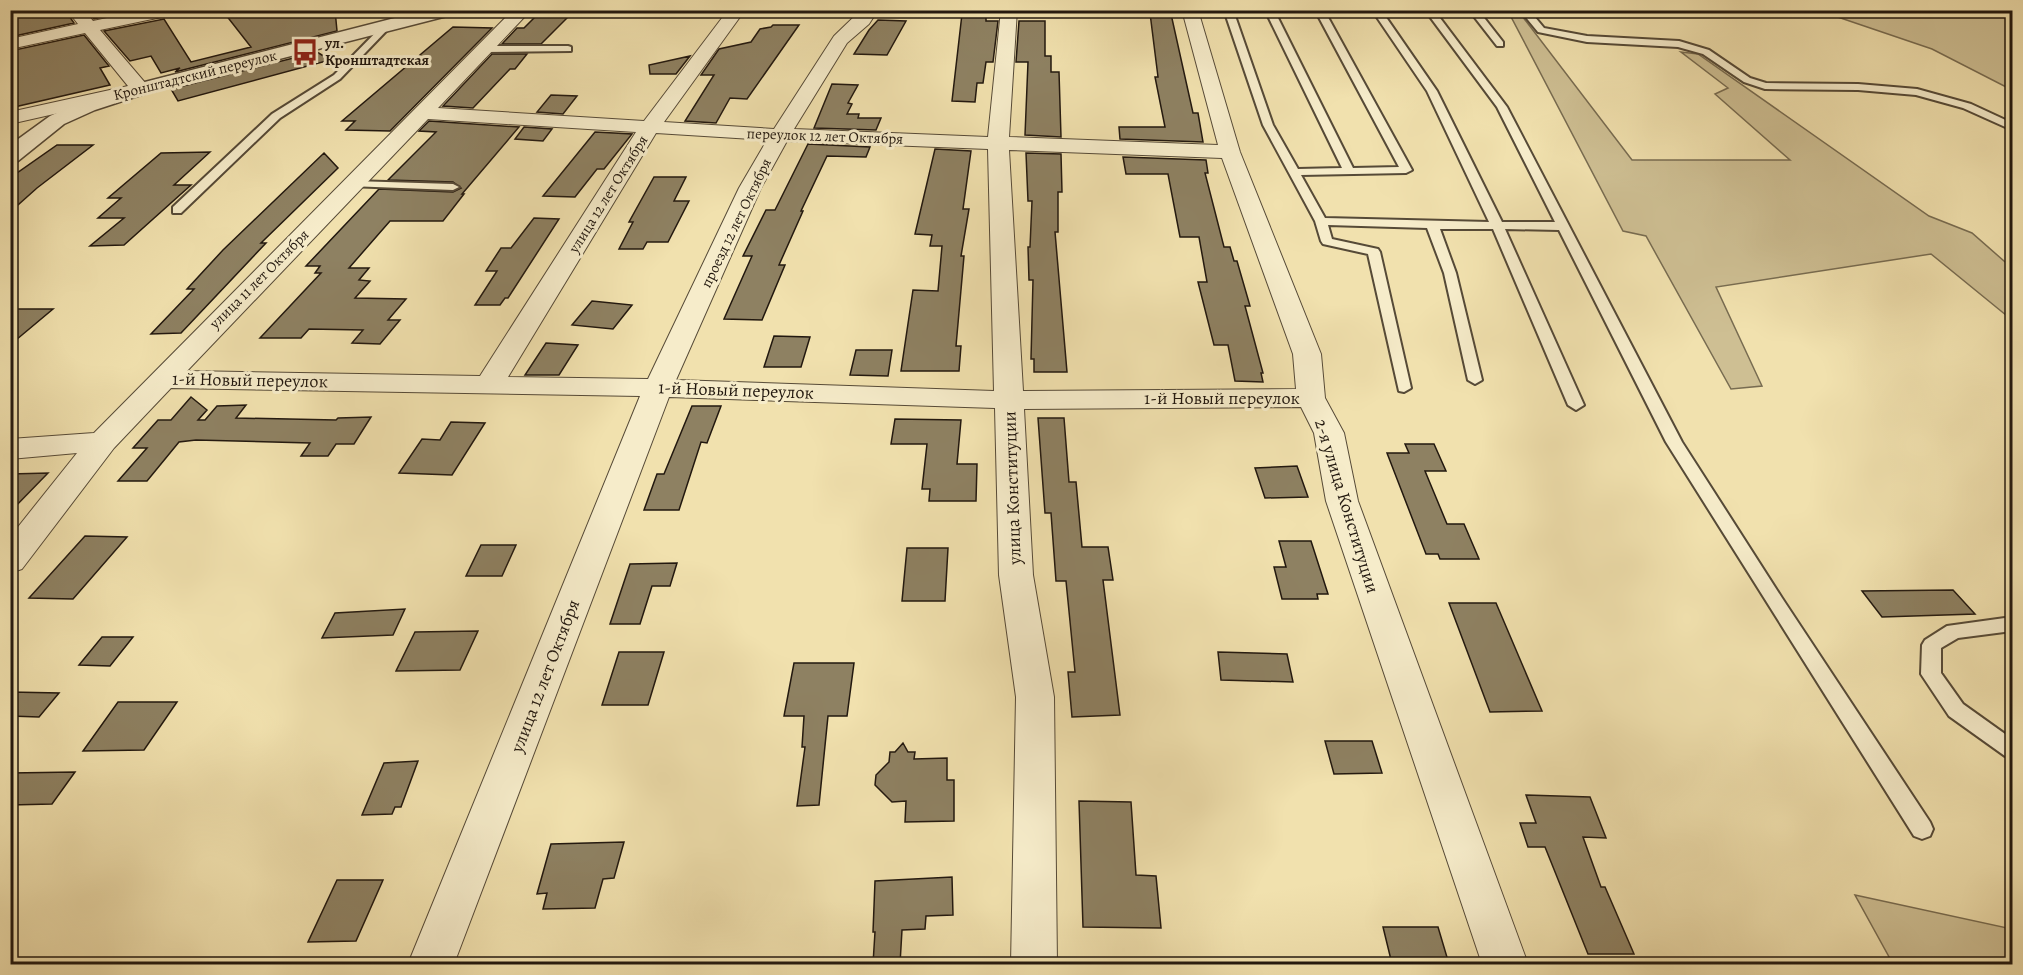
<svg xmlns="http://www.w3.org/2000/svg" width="2023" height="975" font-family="Alegreya,serif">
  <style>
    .green { fill: #cebf93; stroke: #786c51; stroke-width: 1.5 }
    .building { fill: #8e8162; stroke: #22180f; stroke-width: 1.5 }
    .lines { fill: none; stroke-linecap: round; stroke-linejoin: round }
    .service-casing { stroke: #564a37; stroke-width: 4 }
    .minor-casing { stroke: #564a37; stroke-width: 2 }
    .tertiary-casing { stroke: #564a37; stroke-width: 3 }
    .service { fill: #f6ecca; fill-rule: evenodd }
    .minor { fill: #f6ecca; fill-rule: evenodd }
    .tertiary { fill: #f6ecca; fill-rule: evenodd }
    .labels { text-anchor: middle; stroke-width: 6; stroke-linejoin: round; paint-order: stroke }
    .far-poi-label { font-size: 15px; font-weight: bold; fill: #22180f; stroke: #f6ecca; text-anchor: start }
    .far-street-label { font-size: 15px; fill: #22180f; stroke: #f6ecca }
    .street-label { font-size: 18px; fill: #22180f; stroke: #f6ecca }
  </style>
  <rect width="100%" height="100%" fill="#f1e1ae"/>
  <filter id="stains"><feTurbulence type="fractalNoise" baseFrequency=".00333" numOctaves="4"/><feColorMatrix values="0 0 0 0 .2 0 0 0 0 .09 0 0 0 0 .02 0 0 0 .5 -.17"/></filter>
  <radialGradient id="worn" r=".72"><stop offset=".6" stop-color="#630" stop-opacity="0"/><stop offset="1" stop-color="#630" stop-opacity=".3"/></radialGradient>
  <path class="green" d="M1508,11L1519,12L1632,160H1790L1715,94L1728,88L1681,52L1698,54L1929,216L1972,233L2012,268V320L1931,254L1716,287L1762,386L1731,389L1646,236L1623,231Z
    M1820,11H2012V90L1932,49Z
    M1855,895L2012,929V964H1893Z"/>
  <path class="building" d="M35,10H65L74,23L10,37V15Z
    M87,10H131L94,19Z
    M222,10H335L337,31L175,72L180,68L161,73L151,56L130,61L104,31L164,19L191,62L251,47Z
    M1150,13L1171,14L1193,113H1198L1203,142L1120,139L1119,127H1165L1155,77H1158Z
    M538,14L570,15L541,44H502L517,28H524Z
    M962,14H986V21H998L993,62H986L983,83H977L975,102L952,101Z
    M878,20L906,21L887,55L854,54L869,30Z
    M1019,21H1045V56H1051V72H1059L1061,137L1025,135L1028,62H1016Z
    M773,25H799L747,99L730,98L716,123L685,121L714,75H701L719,49L751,42L760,29L771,27Z
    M453,27L492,28L390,131L346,130L355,121H342Z
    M84,35L109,66L100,68L110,85L10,108V51Z
    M317,52L330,60L178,101L171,89Z
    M492,54H527L515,69H510L473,108L443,106Z
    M690,56L676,74H650L649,65Z
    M832,84L858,85L848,103L852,104L847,114H859L858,118H881L876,130L814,128Z
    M551,95L577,96L563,114L537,112Z
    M429,121L519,127L462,194H464L443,221H390L349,268H369L359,280L370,281L355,298L406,299L388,320H400L380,344L352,343L363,330L309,329L301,338H260L321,273H315L320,266H306L379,189L453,192L461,188L453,182L388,180L436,132L419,131Z
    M524,127L552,129L543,141L515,139Z
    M595,132L632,134L604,169H597L575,197L543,196Z
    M808,144L870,147L866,157L827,156L801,211H803L779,265H785L762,320L724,319L752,256H743L766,210H775Z
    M57,145H93L37,188L10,212V178Z
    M935,149L971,151L963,209H969L961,256H964L956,346H961L959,371H901L913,290L938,291L942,246H930L932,235L915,234Z
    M210,152L174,185H191L124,245L90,246L124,218H98L121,198H108L161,153Z
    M324,153L338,168L261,243H266L181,333L151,334L194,289H187L223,250Z
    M1026,153L1061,154L1062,192H1058V232H1055L1067,372H1034V359H1031L1033,280H1029L1028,247H1030L1032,201H1028Z
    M1123,157L1206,160L1208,173H1205L1224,247H1230L1234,261H1237L1250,306H1245L1263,373H1261L1263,382L1235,381L1228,345H1214L1198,282H1207L1199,237H1180L1168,174H1126Z
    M654,177H686L674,201H689L668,242H647L643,249H619L633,222H629Z
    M534,218L559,219L508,298H505L500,305H475L497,271H486L501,248H511Z
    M592,301L632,305L613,329L572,325Z
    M10,309H53L10,345Z
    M774,336L810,337L801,367H764Z
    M546,343L578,345L559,375H525Z
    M856,350H892L888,376L850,375Z
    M191,397L207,410L198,420H205L217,406L246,405L236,418L336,420L338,418L371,417L354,444H336L328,456H301L310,443L196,440L179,442L147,481H118L147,448H133L158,420H171Z
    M692,406H721L707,443L701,442L679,510H644L657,474H664Z
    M1038,418H1064L1069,482H1076L1082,547H1108L1113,580H1103L1120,715L1072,717L1068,672H1075L1066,581H1056L1051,513H1045Z
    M895,419L961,420L957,464H977L976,501H929L930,489H922L927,444H891Z
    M451,422L485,423L452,475L399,473L422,439L440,440Z
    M1405,444H1434L1446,471H1425L1447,524H1464L1479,559H1440L1438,554H1426L1387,453H1409Z
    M1297,466L1308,497L1265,498L1255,468Z
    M48,473L10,512V474Z
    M85,536L127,537L73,599L29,598Z
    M1279,541H1311L1328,594H1317L1318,599H1282L1274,567H1286Z
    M481,545H516L502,576H466Z
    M907,548H948L945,601H902Z
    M677,563L670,586H652L640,624H610L630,564Z
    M1953,590L1975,614L1882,617L1862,591Z
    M1449,603H1496L1542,711L1490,712Z
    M405,609L393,635L322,638L335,613Z
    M478,631L460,670L396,671L415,632Z
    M102,637H133L110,666L79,665Z
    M619,652H664L648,705H602Z
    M1218,652L1287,654L1293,682L1221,680Z
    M794,663H854L847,716H828L819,805L797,806L805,747H802L804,716H784Z
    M10,692L59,693L39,717L10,716Z
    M118,702H177L144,750L83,751Z
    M1325,741H1372L1382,773L1334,774Z
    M903,743L908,752H915L914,759L947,758V780H954V821L905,822L906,801L892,802L875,785L876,775L889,762L890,752H895Z
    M418,761L401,807H395L392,814L362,815L384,763Z
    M75,772L52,804L10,805V773Z
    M1526,795L1590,797L1606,838L1583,837L1601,887H1605L1634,954H1588L1545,847H1528L1520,823H1536Z
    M1079,801L1131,802L1136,875L1156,876L1161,928L1083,927Z
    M624,842L614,878L603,879L595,908L543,909L547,893L537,894L551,844Z
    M952,877L953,915L926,916L925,929L902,930L900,964H873L875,932H873L875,881Z
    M337,880H383L356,941L308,942Z
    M1383,927H1438L1449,964H1392Z"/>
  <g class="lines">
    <defs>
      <path id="service" d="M1224,10H1233L1273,125L1298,169L1342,168L1265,10H1274L1353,168L1399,167L1315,10H1324L1412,170L1406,173L1301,175L1325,218L1489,222L1427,91L1372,10H1381L1437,91L1502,222H1555L1497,107L1425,10H1434L1507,107L1682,442L1782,598L1930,822L1933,829L1930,836L1922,839L1914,836L1666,442L1559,230L1505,229L1584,405L1576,410L1568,405L1493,229H1440L1456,273L1482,380L1475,384L1468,380L1444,273L1427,228L1328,225L1332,239L1378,249L1380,252L1411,388L1404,392L1399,391L1368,254L1323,244L1321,241L1315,221L1263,125Z
        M1469,10H1478L1503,42V46H1497Z
        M1520,10H1529L1544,28L1587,36L1679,41L1709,50L1750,78L1766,83L1858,84L1917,89L1971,104L2012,123V130L1963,108L1916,95L1858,90L1765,89L1744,82L1703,54L1678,47L1587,42L1538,32Z
        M383,25L390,27L340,79L280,118L181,213H173V207L272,114L334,75Z
        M568,46L571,47V51L485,52L480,49L485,46Z
        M353,181L453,184L459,187L453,190L349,186V182Z
        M2012,617V631L1958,638L1941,648V673L1963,704L2012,739V759L2005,756L1949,716L1921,674L1922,645L1925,640L1947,626Z"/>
      <path id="minor" d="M67,10H84L93,21L144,10H178L176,14L100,30L147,85L150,89L147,93L10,124V112L128,86L85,33L10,49V39L78,24Z
        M513,10H531L438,108L644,121L728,10H745L664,122L774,129L834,36L861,10H878L869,24L847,43L794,129L988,137L1001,10H1017L1009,137L1218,145L1182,10H1198L1240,152L1321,354L1325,398L1344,433L1358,501L1528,964H1482L1326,501L1314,433L1301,407L1024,409L1033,575L1054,697L1057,964H1011L1016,697L999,575L995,408L669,397L454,964H408L640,396L171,388L114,448L22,569L10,573V537L77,453L10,459V439L94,433ZM428,119L636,132L480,376L187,371ZM656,133L767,140L739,188L648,379L508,377ZM787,141L988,149L994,391L676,380L761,188ZM1009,150L1222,158L1293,354L1296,389L1023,391Z"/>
      <path id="tertiary" d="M426,10H457L455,14L147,93L95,110L64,124L18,161L10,163V145L50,116L81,102L133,85Z"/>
    </defs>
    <use href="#service" class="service-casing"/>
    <use href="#minor" class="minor-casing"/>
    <use href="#tertiary" class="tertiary-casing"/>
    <use href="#service" class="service"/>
    <use href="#minor" class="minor"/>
    <use href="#tertiary" class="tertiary"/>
  </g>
  <defs>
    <symbol id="bus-bare" viewBox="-9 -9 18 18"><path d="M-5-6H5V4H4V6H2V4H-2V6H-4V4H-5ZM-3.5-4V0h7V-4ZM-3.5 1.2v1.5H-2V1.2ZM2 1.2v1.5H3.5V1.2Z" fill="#8f2418" stroke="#f6ecca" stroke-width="2.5" paint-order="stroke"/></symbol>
  </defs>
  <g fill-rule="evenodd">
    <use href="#bus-bare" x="286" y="33" width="38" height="38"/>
  </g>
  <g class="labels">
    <g class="far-poi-label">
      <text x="325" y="48">ул.<tspan x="325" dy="17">Кронштадтская</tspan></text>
    </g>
    <g class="far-street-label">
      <text transform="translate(195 75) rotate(-14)" y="5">Кронштадтский переулок</text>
      <text transform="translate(825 136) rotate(2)" y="5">переулок 12 лет Октября</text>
      <text transform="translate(608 194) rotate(-58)" y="5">улица 12 лет Октября</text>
      <text transform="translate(736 223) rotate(-64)" y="5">проезд 12 лет Октября</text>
      <text transform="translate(259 279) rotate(-45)" y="5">улица 11 лет Октября</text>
    </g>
    <g class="street-label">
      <text transform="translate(250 380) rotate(1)" y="6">1-й Новый переулок</text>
      <text transform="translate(736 390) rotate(2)" y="6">1-й Новый переулок</text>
      <text x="1222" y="404">1-й Новый переулок</text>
      <text transform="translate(1012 488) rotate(-92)" y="6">улица Конституции</text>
      <text transform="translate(1347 506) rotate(73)" y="6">2-я улица Конституции</text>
      <text transform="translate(545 676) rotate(-69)" y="6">улица 12 лет Октября</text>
    </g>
  </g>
  <rect width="2023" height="975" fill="none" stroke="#f1e1ae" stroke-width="36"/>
  <rect x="12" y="12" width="1999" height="951" fill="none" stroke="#22180f" stroke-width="3"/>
  <rect x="18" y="18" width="1987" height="939" fill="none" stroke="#22180f" stroke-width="1.5"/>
  <rect width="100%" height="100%" filter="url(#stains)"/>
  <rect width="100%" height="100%" fill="url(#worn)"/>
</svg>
